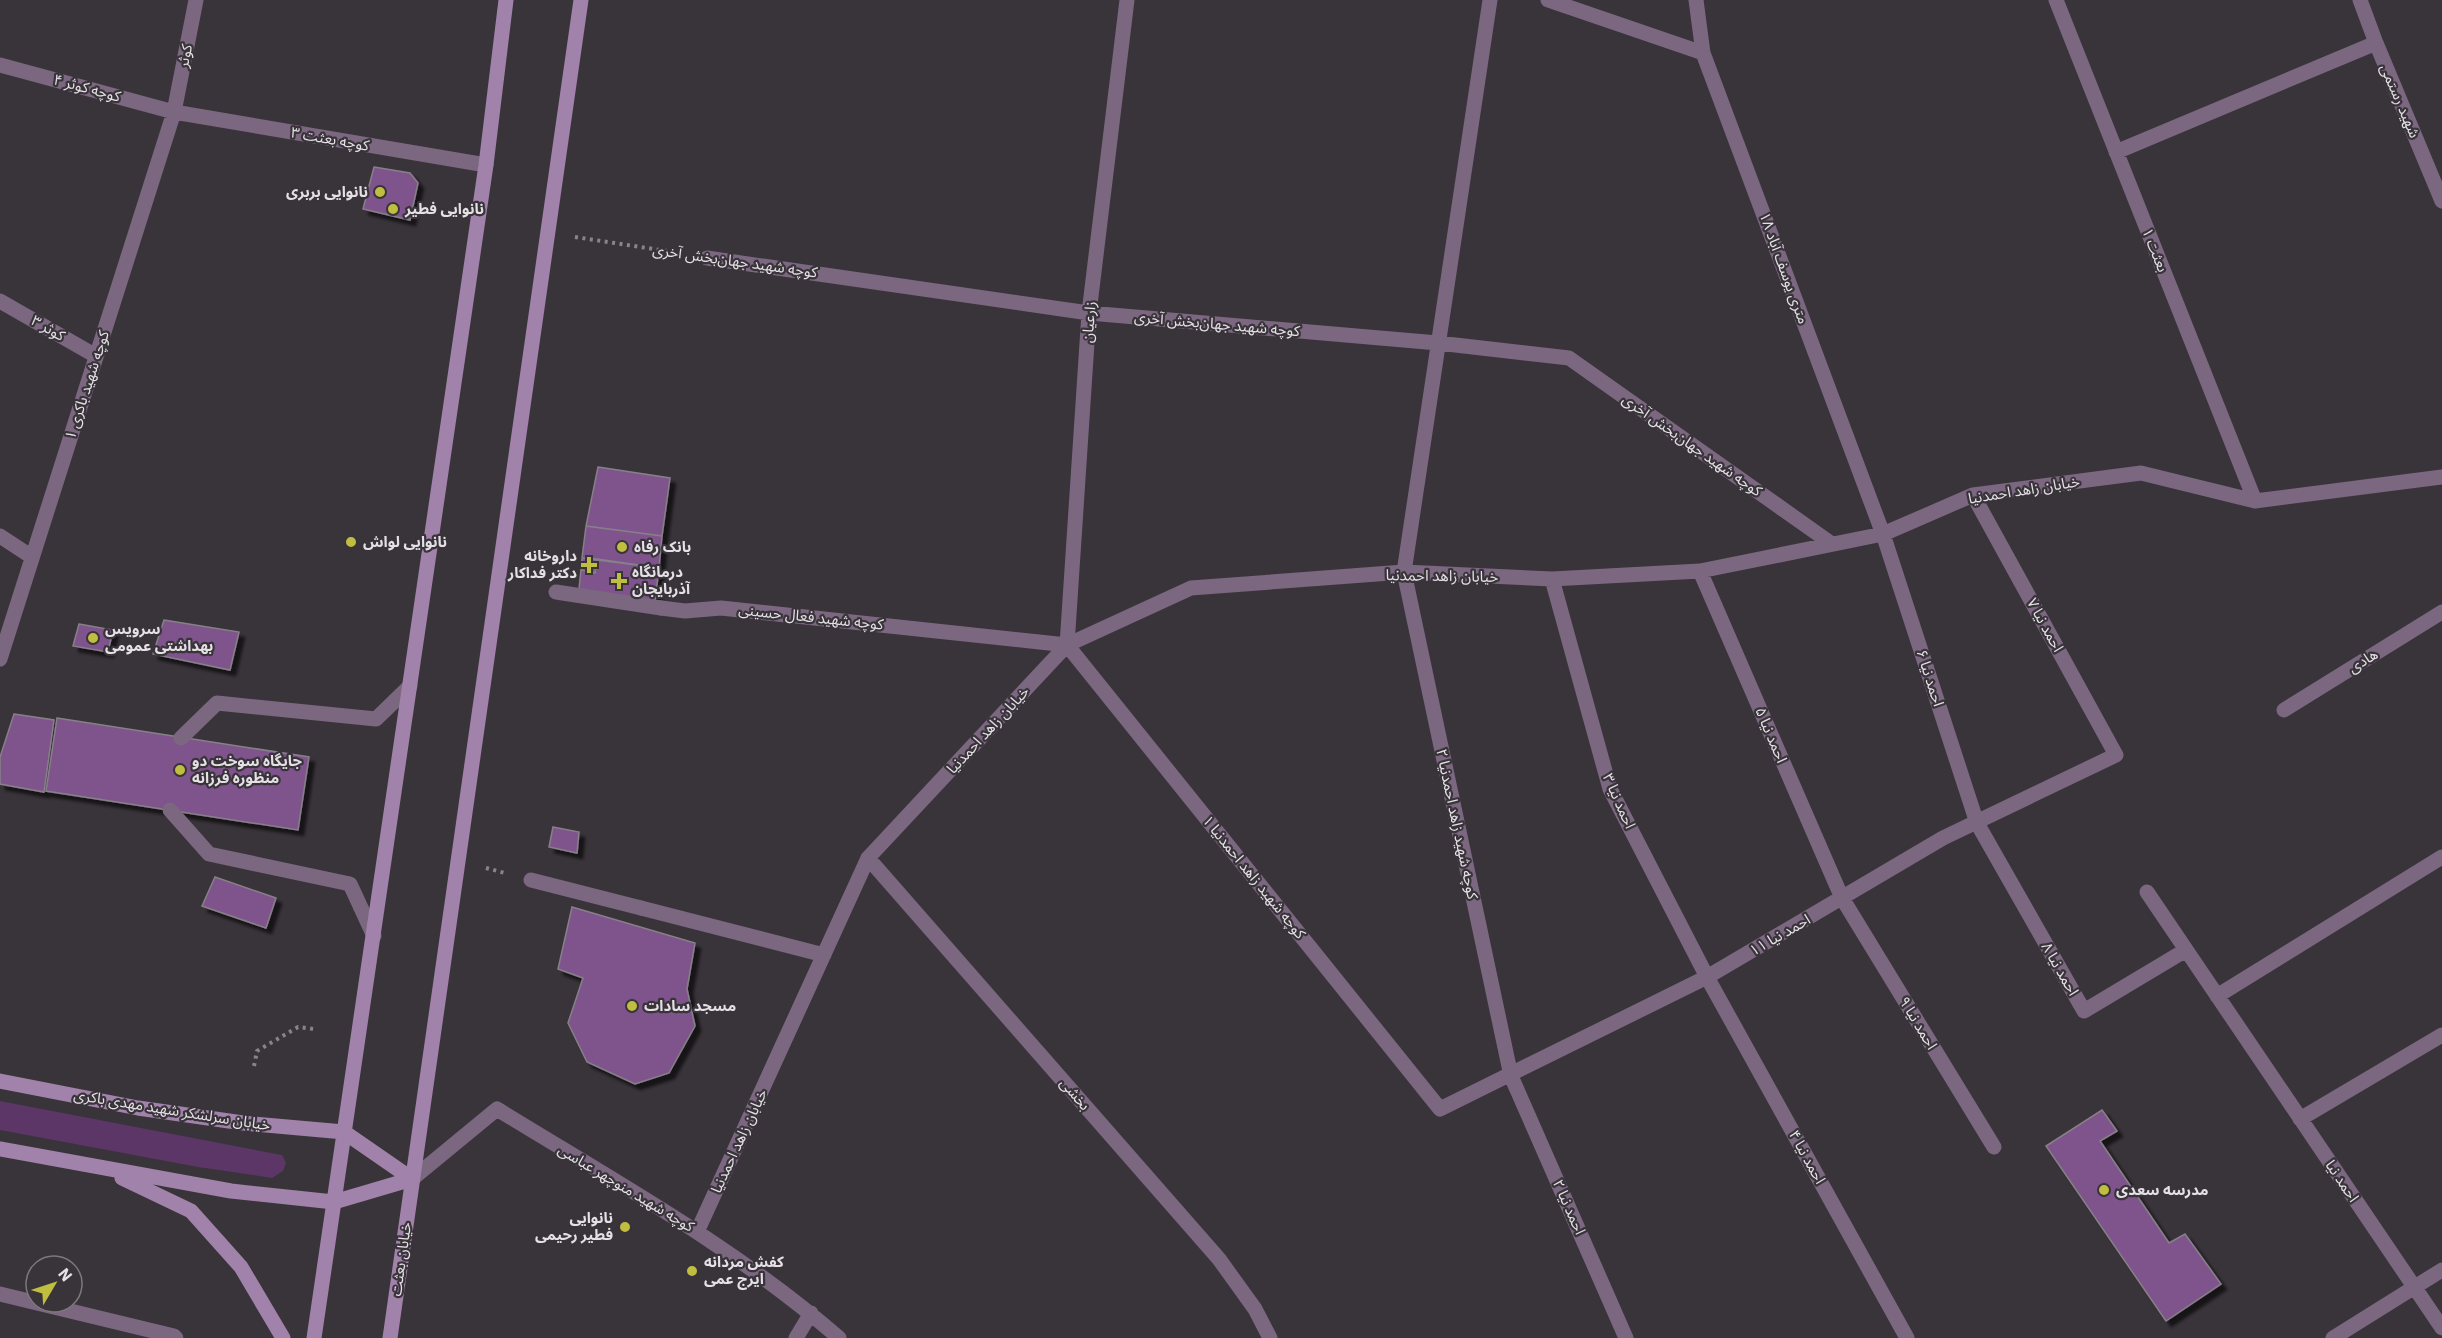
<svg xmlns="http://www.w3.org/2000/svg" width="2442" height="1338" font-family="'IBM Plex Sans','Noto Sans Arabic',sans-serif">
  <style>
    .green { fill: #5c3666 }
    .building { fill: #7f538b; stroke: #878089; stroke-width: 1.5; filter: url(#shadow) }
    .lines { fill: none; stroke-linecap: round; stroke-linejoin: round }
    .path { stroke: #89848a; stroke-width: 4; stroke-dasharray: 3 4.5; stroke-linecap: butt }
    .service { stroke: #7b6780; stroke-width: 15 }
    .minor { stroke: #7b6780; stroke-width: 15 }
    .secondary { stroke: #a182aa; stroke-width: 15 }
    .poi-dot { fill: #bfbe41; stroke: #39333a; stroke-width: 2 }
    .labels { text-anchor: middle; stroke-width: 4.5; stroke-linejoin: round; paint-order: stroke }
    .street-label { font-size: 15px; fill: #e4e0e5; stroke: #39333a }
    .poi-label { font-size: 15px; font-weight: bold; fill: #e4e0e5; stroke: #39333a; text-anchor: start }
  </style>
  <defs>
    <filter id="shadow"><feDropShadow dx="5.5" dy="5.5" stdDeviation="1.5" flood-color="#0009"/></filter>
  </defs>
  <rect width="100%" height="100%" fill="#39333a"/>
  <path class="green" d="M0,1101L282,1155L286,1163L283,1171L272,1178L198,1167L0,1130Z"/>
  <path class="building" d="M374,167L410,173L418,183L410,220L363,209Z
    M598,467L670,478L662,536L586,526Z
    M586,526L662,536L659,568L582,558Z
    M582,558L597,559L595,573L581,570Z
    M597,559L659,568L655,602L579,589L581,570L595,573Z
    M164,620L239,632L230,670L153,654Z
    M79,624L113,630L108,652L73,646Z
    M14,714L54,720L44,792L0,784V757Z
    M57,718L309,757L298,830L46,791Z
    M553,827L579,832L577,853L549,847Z
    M215,877L276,898L266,928L202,906Z
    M572,907L695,943L687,989L695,1026L669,1073L635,1084L587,1062L568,1023L583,978L558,969Z
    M2102,1110L2117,1131L2100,1141L2169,1243L2185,1234L2221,1284L2166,1321L2046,1146Z"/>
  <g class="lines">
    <path class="path" d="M575,237L680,253
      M486,868L505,873
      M254,1066L257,1051L298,1027L314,1029"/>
    <path class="service" d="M556,592L661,608
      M181,738L217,703L376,719L410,686
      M170,810L209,854L350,884L374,936
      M531,880L641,908"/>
    <path class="minor" d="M1490,0L1404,572L1511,1076L1626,1338
      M1548,0L1703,53
      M1696,0L1703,53L1883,534L1977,823L2084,1011L2186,950
      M2056,0L2255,501
      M2360,0L2376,43L2442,201
      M0,65L174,112L486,165
      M2116,152L2376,43
      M707,258L1089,313L1438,343L1569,358L1832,544
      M0,301L96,356
      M0,536L32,557
      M1700,571L1842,898L1994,1147
      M1552,579L1610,789L1707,977L1907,1338
      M661,608L685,611L721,608L1067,645
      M1067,645L1440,1109L1707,977L1943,838L2116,755L1973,495
      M1067,645L1089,313L1127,0
      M0,659L174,112L196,0
      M2284,710L2442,612
      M868,858L1219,1259L1255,1309L1270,1338
      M2147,892L2442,1328
      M641,908L824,955
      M2217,996L2442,857
      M2300,1119L2442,1035
      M412,1179L497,1109C614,1181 736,1248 839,1338
      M697,1232L868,858L1067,645L1191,588L1404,572L1552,579L1700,571L1883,534L1973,495L2141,473L2255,501L2442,477
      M0,1294L174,1336L176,1338
      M796,1338L811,1313
      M2333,1338L2442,1270"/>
    <path class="secondary" d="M0,1081L138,1108L243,1123L344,1132L412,1179
      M0,1149L231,1191L334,1202L412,1179
      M122,1178L191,1211L241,1267L283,1338
      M314,1338L486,165L506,0
      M390,1338C452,892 519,446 581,0"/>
  </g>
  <g class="poi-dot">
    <circle cx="380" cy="192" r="6"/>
    <circle cx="393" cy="209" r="6"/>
    <circle cx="351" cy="542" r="6"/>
    <circle cx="622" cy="547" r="6"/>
    <path d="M586 556h6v6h6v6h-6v6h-6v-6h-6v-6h6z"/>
    <path d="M616 572h6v6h6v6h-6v6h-6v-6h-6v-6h6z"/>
    <circle cx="93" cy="638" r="6"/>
    <circle cx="180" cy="770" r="6"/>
    <circle cx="632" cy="1006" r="6"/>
    <circle cx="2104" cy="1190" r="6"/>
    <circle cx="625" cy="1227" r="6"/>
    <circle cx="692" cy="1271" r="6"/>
  </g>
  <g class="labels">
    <g class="street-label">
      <text transform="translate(185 56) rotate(-79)" y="5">کوثر</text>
      <text transform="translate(87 88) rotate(15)" y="5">کوچه کوثر ۴</text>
      <text transform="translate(2400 101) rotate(67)" y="5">شهید رستمی</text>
      <text transform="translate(330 139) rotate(10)" y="5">کوچه بعثت ۳</text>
      <text transform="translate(2155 250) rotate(68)" y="5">بعثت ۱</text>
      <text transform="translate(735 261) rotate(8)" y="5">کوچه شهید جهان‌بخش آخری</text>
      <text transform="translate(1784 268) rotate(70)" y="5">۱۸ متری یوسف آباد</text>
      <text transform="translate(1089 322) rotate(-85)" y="5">زارعیان</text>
      <text transform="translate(1217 324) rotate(5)" y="5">کوچه شهید جهان‌بخش آخری</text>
      <text transform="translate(48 328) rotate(30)" y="5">کوثر ۳</text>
      <text transform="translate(87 385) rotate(-72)" y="5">کوچه شهید باکری ۱</text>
      <text transform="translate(1692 445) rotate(35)" y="5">کوچه شهید جهان‌بخش آخری</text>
      <text transform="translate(2024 490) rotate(-9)" y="5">خیابان زاهد احمدنیا</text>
      <text transform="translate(1442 576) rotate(1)" y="5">خیابان زاهد احمدنیا</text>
      <text transform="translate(811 617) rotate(6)" y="5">کوچه شهید فعال حسینی</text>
      <text transform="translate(2045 625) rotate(61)" y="5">احمد نیا ۷</text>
      <text transform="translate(2363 661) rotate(-32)" y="5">هادی</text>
      <text transform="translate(1930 678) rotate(72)" y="5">احمد نیا ۶</text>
      <text transform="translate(988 730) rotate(-47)" y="5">خیابان زاهد احمدنیا</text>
      <text transform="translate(1771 735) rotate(67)" y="5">احمد نیا ۵</text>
      <text transform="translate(1619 801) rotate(66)" y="5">احمد نیا ۳</text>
      <text transform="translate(1457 824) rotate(78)" y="5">کوچه شهید زاهد احمدنیا ۲</text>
      <text transform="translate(1254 877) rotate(51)" y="5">کوچه شهید زاهد احمدنیا ۱</text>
      <text transform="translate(1780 935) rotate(-30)" y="5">احمد نیا ۱۱</text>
      <text transform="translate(2060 969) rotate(60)" y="5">احمد نیا ۸</text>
      <text transform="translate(1918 1023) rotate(59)" y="5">احمد نیا ۹</text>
      <text transform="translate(1075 1094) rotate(49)" y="5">بخشی</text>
      <text transform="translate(172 1110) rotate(9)" y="5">خیابان سرلشکر شهید مهدی باکری</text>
      <text transform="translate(739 1141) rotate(-65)" y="5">خیابان زاهد احمدنیا</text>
      <text transform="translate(1807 1157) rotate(61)" y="5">احمد نیا ۴</text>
      <text transform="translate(2342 1181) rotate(56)" y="5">احمد نیا</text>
      <text transform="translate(626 1188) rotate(31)" y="5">کوچه شهید منوچهر عباسی</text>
      <text transform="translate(1569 1207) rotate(66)" y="5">احمد نیا ۲</text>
      <text transform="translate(401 1259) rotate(-82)" y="5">خیابان بعثت</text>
    </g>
    <g class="poi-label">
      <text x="368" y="197" text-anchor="end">نانوایی بربری</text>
      <text x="405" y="214">نانوایی فطیر</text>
      <text x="363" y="547">نانوایی لواش</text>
      <text x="634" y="552">بانک رفاه</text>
      <text x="577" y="561" text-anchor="end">داروخانه<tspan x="577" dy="17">دکتر فداکار</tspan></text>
      <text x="632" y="577">درمانگاه<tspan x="632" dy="17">آذربایجان</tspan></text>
      <text x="105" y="634">سرویس<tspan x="105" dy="17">بهداشتی عمومی</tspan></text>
      <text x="192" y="766">جایگاه سوخت دو<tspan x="192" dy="17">منظوره فرزانه</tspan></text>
      <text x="644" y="1011">مسجد سادات</text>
      <text x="2116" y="1195">مدرسه سعدی</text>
      <text x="613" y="1223" text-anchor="end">نانوایی<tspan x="613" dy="17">فطیر رحیمی</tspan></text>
      <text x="704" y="1267">کفش مردانه<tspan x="704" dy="17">ایرج عمی</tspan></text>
    </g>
  </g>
  <g transform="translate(54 1284) rotate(51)"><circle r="28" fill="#39333a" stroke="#7d787e" stroke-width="1.5"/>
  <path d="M0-4.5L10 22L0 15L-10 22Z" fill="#bfbe41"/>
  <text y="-9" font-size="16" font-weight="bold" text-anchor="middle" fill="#e4e0e5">N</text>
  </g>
</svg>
